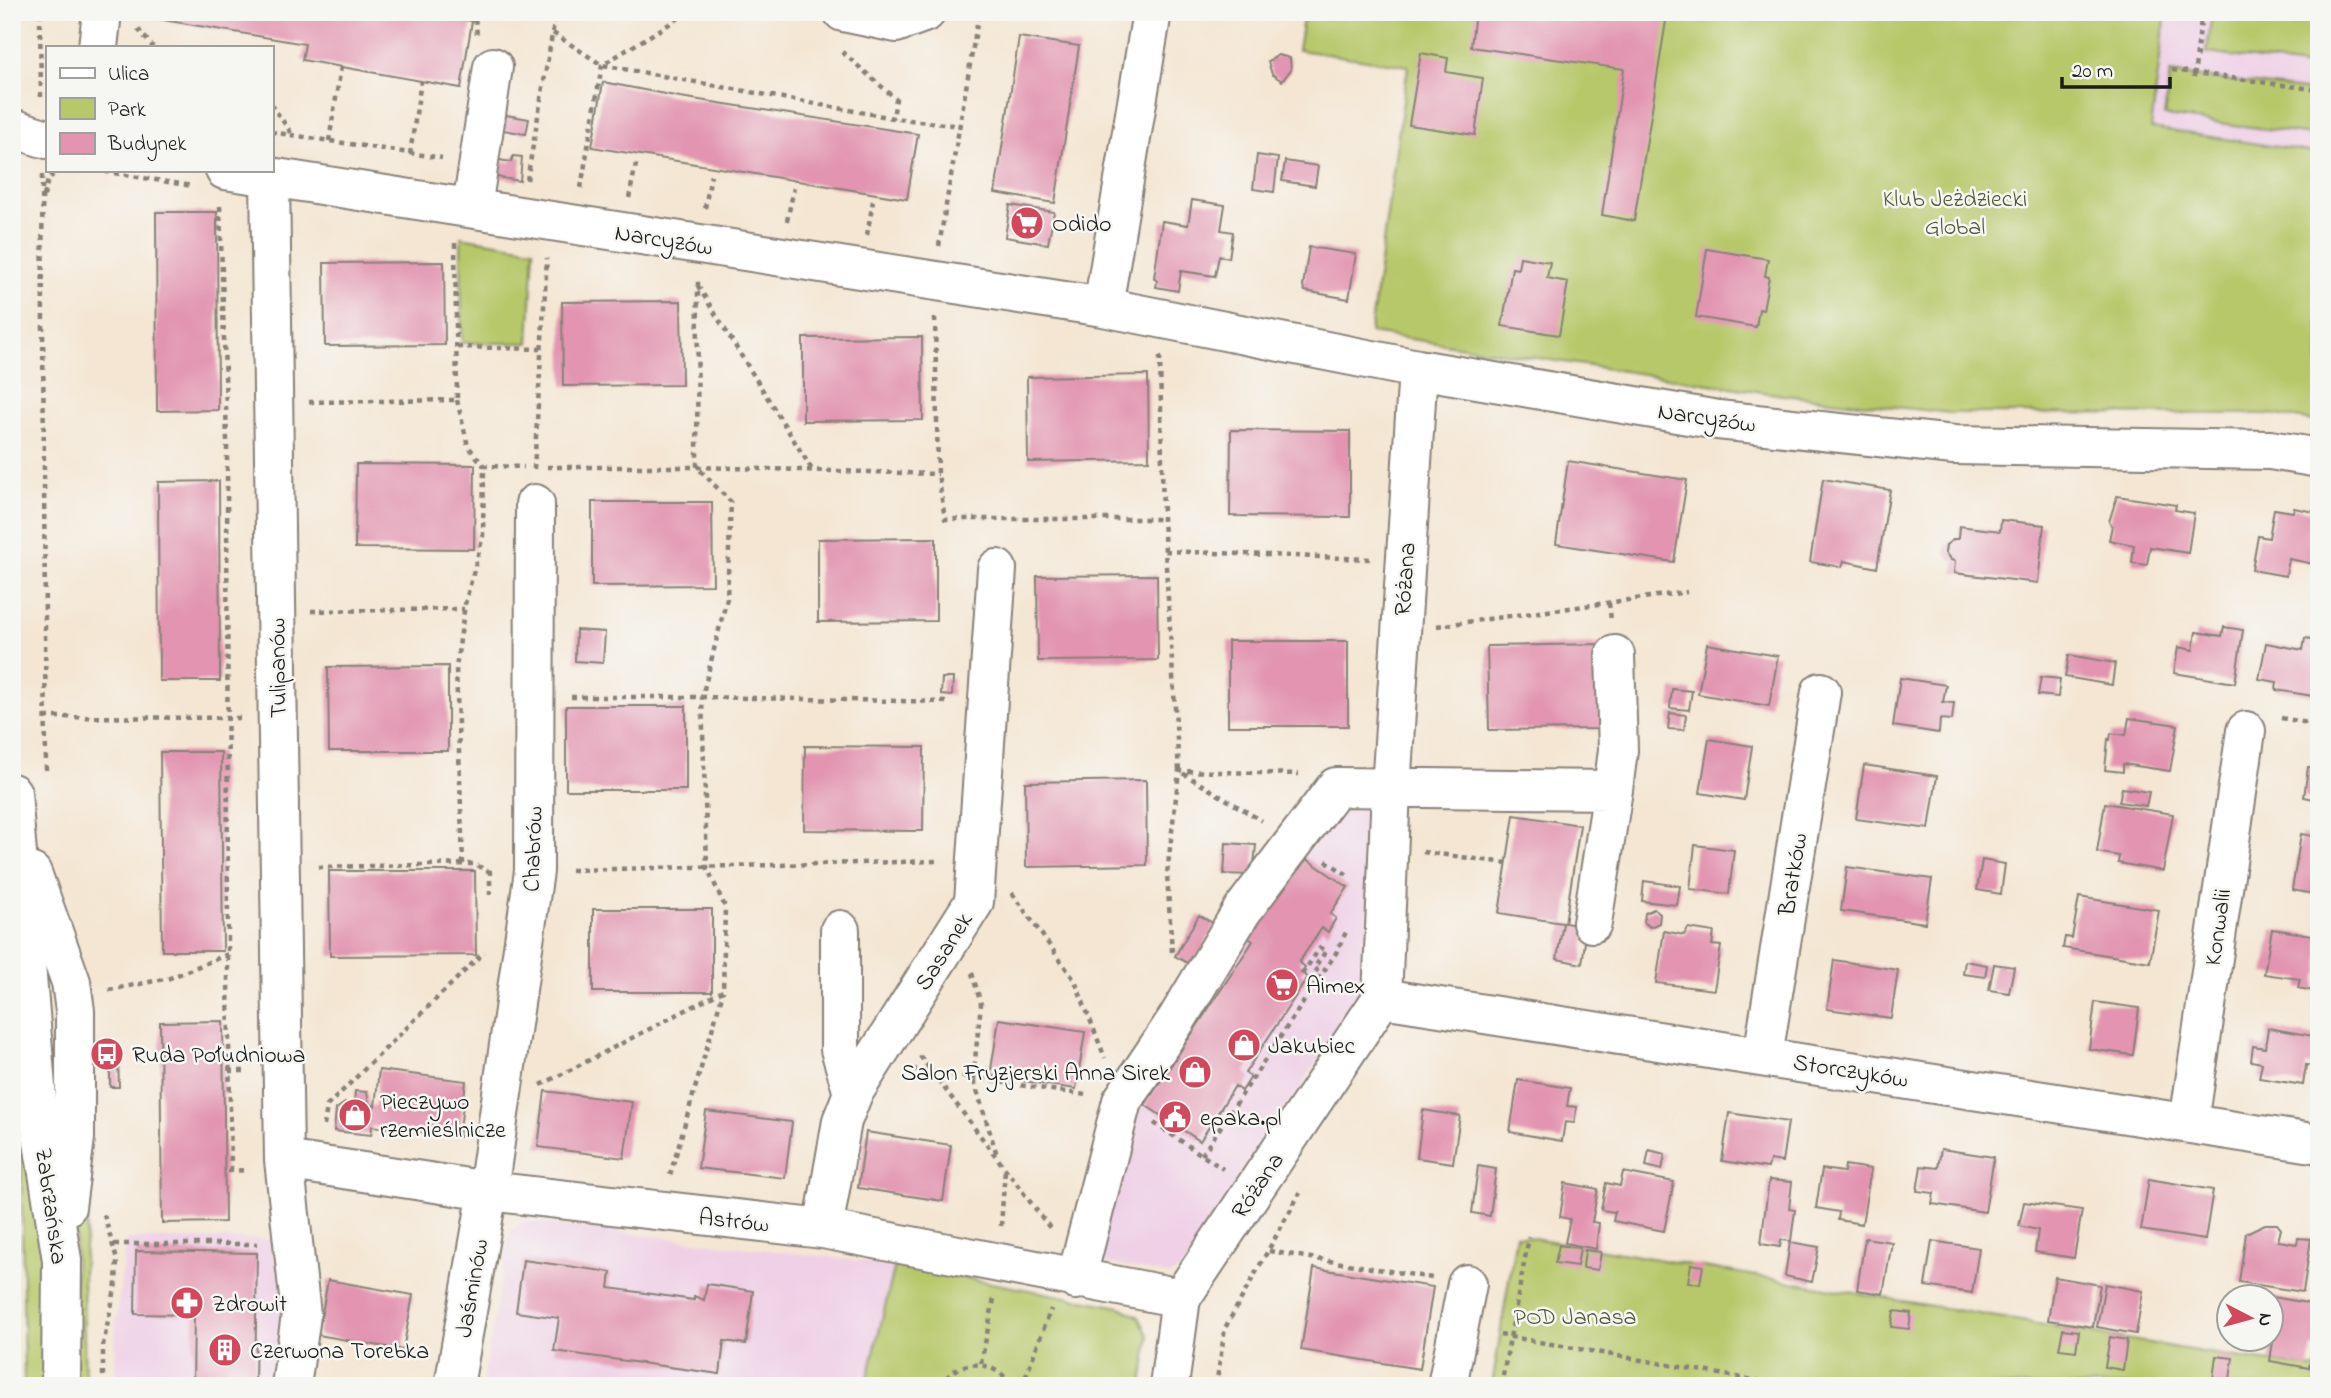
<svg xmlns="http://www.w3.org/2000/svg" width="2331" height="1398" font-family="'Indie Flower',sans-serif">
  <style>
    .built { fill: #efd0e6 }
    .green { fill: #b7c86b; stroke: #6a7244; stroke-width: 2 }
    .building { fill: #e294b0 }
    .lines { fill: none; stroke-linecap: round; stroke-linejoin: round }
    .minor-casing { stroke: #888178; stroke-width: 42 }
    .path { stroke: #888178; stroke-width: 4.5; stroke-dasharray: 5 5; stroke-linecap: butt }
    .minor { stroke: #fff; stroke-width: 38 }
    .labels { text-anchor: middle; stroke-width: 5; stroke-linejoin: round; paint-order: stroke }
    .park-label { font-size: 24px; fill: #525838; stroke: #f6f6f2 }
    .poi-label { font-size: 24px; fill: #1c1c1c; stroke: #f6f6f2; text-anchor: start }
    .street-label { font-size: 24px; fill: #1c1c1c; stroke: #f6f6f2 }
  </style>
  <rect width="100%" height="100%" fill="#f6f6f2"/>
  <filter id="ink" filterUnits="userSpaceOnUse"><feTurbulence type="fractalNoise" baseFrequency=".0143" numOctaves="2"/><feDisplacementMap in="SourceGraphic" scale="14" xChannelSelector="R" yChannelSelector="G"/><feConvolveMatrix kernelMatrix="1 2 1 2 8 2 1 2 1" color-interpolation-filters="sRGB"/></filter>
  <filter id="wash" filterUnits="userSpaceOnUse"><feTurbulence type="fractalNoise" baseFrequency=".00686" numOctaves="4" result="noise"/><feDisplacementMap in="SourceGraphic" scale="28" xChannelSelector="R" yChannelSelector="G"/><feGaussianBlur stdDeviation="1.57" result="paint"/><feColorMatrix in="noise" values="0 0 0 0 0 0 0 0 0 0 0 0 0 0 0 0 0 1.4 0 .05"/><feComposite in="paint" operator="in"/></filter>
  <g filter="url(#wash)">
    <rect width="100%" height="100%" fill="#f4e6d3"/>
    <path class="built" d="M2166,12H2319V153L2150,128Z
      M1374,802L1364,986L1240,1185L1182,1269L1169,1275L1086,1259L1133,1099L1333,805Z
      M525,1221L895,1265L866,1386H482L510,1231Z
      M126,1239H283L288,1312L272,1386H115L116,1324Z"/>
    <path class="green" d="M1304,12H2166L2151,128L2319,153V422L2270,414L1950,413L1783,395L1370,333L1408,66L1298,50Z
      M2212,12H2319V68L2207,53Z
      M2170,73L2319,92V136L2164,116Z
      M461,237L534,249L529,343H462Z
      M21,1116L44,1238L47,1386H24Z
      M84,1172L90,1183L83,1274L85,1386H76L75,1247Z
      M1516,1235L2202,1352L2319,1369V1386H1492Z
      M895,1265L1120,1307L1139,1317L1149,1337L1142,1386H866Z"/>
    <g id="blocks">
      <path class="building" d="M146,12H421L472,21L461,88L302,60L305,44L146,17Z
        M1475,12H1608L1666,21L1634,221L1602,215L1624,69L1471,47Z
        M1019,37L1079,46L1055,203L995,193Z
        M1421,53L1448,58L1446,72L1483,78L1475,135L1409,125Z
        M1278,55L1290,58L1291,70L1282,81L1272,74L1268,62Z
        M603,82L680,97L918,134L907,199L592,147Z
        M506,115L529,119L526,134L503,130Z
        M1257,155L1278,158L1274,192L1253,189Z
        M513,156L522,157L520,181L492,176L494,159L511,162Z
        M1285,161L1318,166L1315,186L1282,181Z
        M1192,200L1225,205L1221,230L1233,232L1229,258L1219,256L1215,276L1181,271L1178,291L1156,287L1157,281L1154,278L1162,221L1188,225Z
        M1010,205L1054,212L1048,244L1005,237Z
        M156,212H217L218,410L157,411Z
        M1309,247L1356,254L1349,299L1305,291L1303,286Z
        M1707,249L1768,259L1765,276L1769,277L1763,310L1759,309L1756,327L1696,317Z
        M1520,257L1550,262L1547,278L1568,282L1559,335L1502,326L1512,268L1518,269Z
        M444,262L445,345L325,346L324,263Z
        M681,301L682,385L563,386L562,302Z
        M922,337L923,420L803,421V338Z
        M1148,375L1149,460L1028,462L1027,377Z
        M1231,430L1350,431V517L1230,516Z
        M1568,461L1687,480L1674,562L1556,544Z
        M356,464L475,465L474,549L355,548Z
        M1823,479L1890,490L1877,568L1844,561L1842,567L1810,562Z
        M219,481L220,681H159L158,482Z
        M2117,496L2176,505L2175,510L2194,513L2188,553L2150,547L2147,565L2132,563L2134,545L2109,540L2112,526L2109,522Z
        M592,502H712L713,585L592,586Z
        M2294,508L2315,512V515L2319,516V565L2289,559L2286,576L2252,570L2258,536L2269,538L2274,509L2293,512Z
        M2001,520L2044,525L2038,583L1954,573L1955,561L1951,560L1945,553L1946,545L1954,539H1958L1959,526L2000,531Z
        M936,538V621L818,622V539Z
        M1157,575L1158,660L1038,661L1037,576Z
        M2224,627L2243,630L2235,683L2174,673L2178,647L2193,650L2196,632L2222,636Z
        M576,630L605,632L603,663L575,661Z
        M2305,638L2319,640V697L2276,690L2277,682L2259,679L2266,643L2303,650Z
        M1228,641H1348V726H1228Z
        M1604,644L1605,729L1489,730L1487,646Z
        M1707,644L1778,656L1769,706L1698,694Z
        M2069,655L2115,663L2112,685L2065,677Z
        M448,666V751H329L328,667Z
        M2041,677L2060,679L2058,697L2038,695Z
        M942,678H953L952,696L941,695Z
        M1900,678L1946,685L1943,702L1954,703L1952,720L1940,719L1939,733L1893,726Z
        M1672,689L1692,691L1689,710L1670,708Z
        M566,706H686V790H566Z
        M1670,713L1686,715L1684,730L1668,729Z
        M2129,718L2178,725L2170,771L2123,764V772L2105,770L2108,739L2110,740L2111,733L2126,735Z
        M2316,738H2319V800L2304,797L2308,767H2312Z
        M1709,739L1752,746L1744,800L1700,793Z
        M805,746L924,747L923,831L804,830Z
        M160,752H221L223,951H162Z
        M1864,765L1937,776L1929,829L1856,819Z
        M1146,780L1147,865L1026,867L1025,782Z
        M2122,788L2149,792L2146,806L2119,802Z
        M2105,803L2173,814L2163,871L2118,863L2119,856L2097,852Z
        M1514,815L1580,825L1565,923L1587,927L1582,964L1557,959L1563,923L1499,913Z
        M2301,834L2319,837V895L2292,890Z
        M1226,843L1256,845L1253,875L1224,874Z
        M1695,845L1734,850L1729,894L1690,889Z
        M1293,850L1348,887L1330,914L1336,918L1328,932L1322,928L1299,962L1305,967L1301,973L1308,977L1245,1073L1251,1077L1242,1091L1235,1086L1200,1141L1145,1105L1253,941L1239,932Z
        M1982,860L2005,864L2001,894L1977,890Z
        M1847,867L1932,879L1925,923L1841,911Z
        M329,871H475L476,955L330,956Z
        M1644,881L1680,886L1677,905L1642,901Z
        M2079,897L2159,910L2150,962L2063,948L2065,937L2072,938Z
        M593,909H712V992H593Z
        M1654,909L1660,914L1659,923L1650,927L1644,922L1645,913Z
        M1199,915L1216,925L1193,966L1175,956Z
        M1688,928L1714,932L1712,945L1721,946L1714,990L1656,983L1664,931L1684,935Z
        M2272,929L2319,936V975H2317L2314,991L2298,988L2300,979L2264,974Z
        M1834,960L1898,970L1891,1018L1827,1009Z
        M1965,961L1987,965L1985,977L1963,974Z
        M1994,964L2014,967L2009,993L1989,990Z
        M2095,1002L2139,1008L2133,1055L2089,1049Z
        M999,1019L1085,1032L1076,1089L990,1076Z
        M223,1021L225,1222L162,1223L160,1022Z
        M2268,1028L2319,1037V1067L2306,1065L2303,1085L2259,1078L2262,1063L2251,1061L2253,1046L2265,1048Z
        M110,1056H118L119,1087H110Z
        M379,1070L466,1081L459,1137L372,1126L371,1135L334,1131L336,1109L345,1103H354L355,1091L367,1092L369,1105L375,1106Z
        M1518,1080L1570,1088L1567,1106L1577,1107L1574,1123L1565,1122L1562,1141L1510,1132Z
        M545,1091L632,1102L624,1158L538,1147Z
        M1423,1110L1460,1116L1453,1163L1417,1158Z
        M706,1111L792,1122L785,1178L698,1168Z
        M1729,1113L1788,1122L1782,1162L1770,1160L1768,1168L1722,1161Z
        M866,1132L951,1145L943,1201L858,1188Z
        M1941,1149L1994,1157L1985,1212L1932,1204L1934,1193L1917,1191L1921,1166L1938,1168Z
        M1649,1150L1665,1154L1662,1170L1646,1166Z
        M1845,1165L1871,1169L1862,1224L1838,1220L1839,1212L1816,1208L1822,1169L1844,1172Z
        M1478,1166L1496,1169L1490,1216L1472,1213Z
        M1623,1172L1674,1182L1664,1231L1613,1221L1615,1212L1601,1210L1606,1183L1620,1186Z
        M2149,1179L2213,1190L2205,1240L2141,1230Z
        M1769,1180L1792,1182L1789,1209L1795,1210L1791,1241L1781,1240L1780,1247L1761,1244Z
        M1565,1183L1598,1189L1592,1222L1599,1223L1596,1249L1565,1243L1570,1219L1560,1217Z
        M2024,1202L2082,1210L2074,1258L2035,1252L2038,1230L2019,1226Z
        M2265,1224H2277L2281,1229L2278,1241L2297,1244L2298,1238L2311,1239L2303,1292L2239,1282L2246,1233Z
        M1865,1238L1892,1242L1883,1294L1857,1290Z
        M1932,1241L1979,1248L1972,1293L1925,1286Z
        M1790,1242L1819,1247L1812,1282L1785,1276Z
        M1559,1245L1580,1248L1577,1266L1555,1263Z
        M1585,1250L1601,1252L1598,1270L1583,1268Z
        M136,1251L257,1253L255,1386H193L194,1315L135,1314Z
        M523,1260L611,1272L609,1288L694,1300V1296L704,1300L707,1284L753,1291L746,1344L724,1341L720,1374L554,1351L559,1318L516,1312Z
        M1691,1264L1703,1266L1700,1284L1688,1282Z
        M1314,1268L1433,1287L1420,1369L1301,1350Z
        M2055,1277L2100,1285L2093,1327L2048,1320Z
        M328,1280L413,1295L403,1350L318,1335Z
        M2105,1284L2143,1291L2136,1334L2097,1327Z
        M2272,1297L2319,1305V1348L2312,1347L2309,1368L2270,1361L2276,1322L2272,1321Z
        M1894,1311L1911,1313L1909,1329L1891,1327Z
        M2063,1329L2079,1331L2076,1351L2059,1349Z
        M2110,1337L2127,1340L2123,1370L2105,1367Z
        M2216,1356L2233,1358L2229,1386H2212Z"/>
    </g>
  </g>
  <g filter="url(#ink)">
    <use href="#blocks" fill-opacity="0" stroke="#888178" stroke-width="2"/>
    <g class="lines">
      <defs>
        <path id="minor" d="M843,12L896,23L926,12
          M98,47L102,12
          M12,128L47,139
          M225,170L1103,307L1418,369L1718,420L1954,445L2270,450L2319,458
          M270,177L284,1160L301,1315L291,1386
          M472,208L493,67
          M1103,307L1152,12
          M12,793L38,1111L62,1260L61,1386
          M32,873L71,982L75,1011V1138L66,1207
          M1592,923L1613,790
          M840,930V1049L853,1093
          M1382,998L2319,1144
          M1763,1056L1821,692
          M2189,1123L2246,731
          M284,1160L488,1191L823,1229L1181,1298
          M823,1229L842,1121L853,1093L974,902L997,569
          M1076,1280L1122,1101L1177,1019L1242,911L1336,787L1613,790L1618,750L1615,655
          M454,1386L488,1191L534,871L535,504
          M1169,1386L1181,1298L1382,998L1391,789L1418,369
          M1447,1386L1467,1284"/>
      </defs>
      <use href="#minor" class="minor-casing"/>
      <path class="path" d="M40,12L41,100
        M468,12L475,18L477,34
        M797,12L807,21
        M138,29L153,47
        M553,33L602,65L893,118L960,126
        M842,52L896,99L893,118
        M2172,70L2319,90
        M2194,77L2202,12
        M271,104L294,137
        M271,132L442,158
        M329,141L341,67
        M410,154L421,81
        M95,170L192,186
        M42,175L46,775
        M527,180L556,12
        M581,188L602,65L689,12
        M44,196L48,180L53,175
        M629,198L636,164
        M220,206L227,441L228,978L231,1171
        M705,208L711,175
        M787,221L794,188
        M867,235L873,201
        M939,246L979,12
        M698,286L813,471
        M935,318L938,474L945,519H1163
        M457,347L541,349
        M1160,356L1163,519L1179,771L1262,821
        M457,400L468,446L484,466
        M309,402L457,400L455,242
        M547,467H697L938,474
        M534,469L547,258
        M1165,551L1370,559
        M1609,603L1611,620
        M311,611L464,609
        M1437,626L1687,592
        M571,697H702L948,702
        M45,717L241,718
        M2281,718L2319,725
        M1423,852L1507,863
        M1326,861L1351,877
        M463,864L456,668L465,604L483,536L484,466L524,467
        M318,867L474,864L490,872
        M571,870L940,861
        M1012,893L1075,981L1105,1058
        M490,895V872H496
        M1172,952L1167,874L1179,771L1299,774
        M972,973L981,1004L973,1078L997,1155
        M1302,974L1320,948L1326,951L1314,968L1322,974
        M109,990L170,978L228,954
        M920,1056L1050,1228
        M912,1069L1086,1095
        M229,1071H246
        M541,1085L723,991L725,907L707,867L702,697L727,598L731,502L697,467L698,280
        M1154,1123L1223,1169
        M324,1126L327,1106L484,952
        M1202,1155L1336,953L1346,932
        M228,1171L248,1170
        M670,1175L723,992
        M1001,1226L1005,1169
        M114,1244H257
        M1269,1251L1432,1278
        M1500,1335L1788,1386
        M981,1363L994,1299
        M103,1386V1345L116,1284L117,1260L104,1215
        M941,1386C958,1355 994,1360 1013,1386
        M1022,1386L1051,1309
        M1216,1386L1225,1328L1300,1193
        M1501,1386L1529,1237"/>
      <use href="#minor" class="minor"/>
    </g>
  </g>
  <defs>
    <symbol id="supermarket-disc" viewBox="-11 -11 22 22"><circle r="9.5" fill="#d1495b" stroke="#f6f6f2"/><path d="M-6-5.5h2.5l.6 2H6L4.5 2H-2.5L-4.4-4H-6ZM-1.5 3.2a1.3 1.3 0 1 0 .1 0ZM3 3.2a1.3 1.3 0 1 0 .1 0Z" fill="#fff"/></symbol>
    <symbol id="shop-disc" viewBox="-11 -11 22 22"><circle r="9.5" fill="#d1495b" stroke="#f6f6f2"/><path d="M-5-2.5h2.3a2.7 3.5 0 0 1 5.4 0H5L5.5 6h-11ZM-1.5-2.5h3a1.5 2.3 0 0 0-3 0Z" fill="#fff"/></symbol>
    <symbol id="bus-disc" viewBox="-11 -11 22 22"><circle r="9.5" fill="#d1495b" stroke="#f6f6f2"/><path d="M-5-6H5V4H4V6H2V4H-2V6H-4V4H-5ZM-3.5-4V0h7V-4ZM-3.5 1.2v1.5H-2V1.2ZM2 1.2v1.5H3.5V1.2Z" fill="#fff"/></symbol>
    <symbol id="civic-disc" viewBox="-11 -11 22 22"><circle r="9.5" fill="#d1495b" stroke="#f6f6f2"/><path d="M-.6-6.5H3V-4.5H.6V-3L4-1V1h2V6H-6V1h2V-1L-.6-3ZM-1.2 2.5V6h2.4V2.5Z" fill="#fff"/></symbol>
    <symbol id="pharmacy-disc" viewBox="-11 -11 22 22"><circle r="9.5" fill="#d1495b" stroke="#f6f6f2"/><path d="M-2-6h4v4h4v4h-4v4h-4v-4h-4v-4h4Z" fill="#fff"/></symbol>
    <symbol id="building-disc" viewBox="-11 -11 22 22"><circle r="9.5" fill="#d1495b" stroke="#f6f6f2"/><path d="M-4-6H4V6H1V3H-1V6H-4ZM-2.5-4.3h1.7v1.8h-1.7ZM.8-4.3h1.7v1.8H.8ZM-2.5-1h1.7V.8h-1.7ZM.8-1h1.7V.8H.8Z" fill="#fff"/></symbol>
  </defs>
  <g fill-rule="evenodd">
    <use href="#supermarket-disc" x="1008" y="204" width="38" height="38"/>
    <use href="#supermarket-disc" x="1263" y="966" width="38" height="38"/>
    <use href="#shop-disc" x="1225" y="1026" width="38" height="38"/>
    <use href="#bus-disc" x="88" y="1035" width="38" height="38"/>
    <use href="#shop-disc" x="1176" y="1053" width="38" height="38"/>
    <use href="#shop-disc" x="336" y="1096" width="38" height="38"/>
    <use href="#civic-disc" x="1156" y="1098" width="38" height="38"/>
    <use href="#pharmacy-disc" x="168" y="1284" width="38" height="38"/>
    <use href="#building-disc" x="206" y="1331" width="38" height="38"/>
  </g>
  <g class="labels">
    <g class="park-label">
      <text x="1955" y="206">Klub Jeżdziecki<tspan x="1955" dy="28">Global</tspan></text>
      <text x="1575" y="1324">POD Janasa</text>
    </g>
    <g class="poi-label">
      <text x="1052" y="231">Odido</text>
      <text x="1306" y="993">Aimex</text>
      <text x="1268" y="1053">Jakubiec</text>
      <text x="132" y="1062">Ruda Południowa</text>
      <text x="1170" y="1080" text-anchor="end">Salon Fryzjerski Anna Sirek</text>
      <text x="380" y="1109">Pieczywo<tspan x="380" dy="28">rzemieślnicze</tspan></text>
      <text x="1200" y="1125">epaka.pl</text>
      <text x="212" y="1311">Zdrowit</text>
      <text x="250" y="1358">Czerwona Torebka</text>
    </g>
    <g class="street-label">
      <text transform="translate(664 239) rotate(9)" y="8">Narcyzów</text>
      <text transform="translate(1707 417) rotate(8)" y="8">Narcyzów</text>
      <text transform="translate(1404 579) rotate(-86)" y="8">Różana</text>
      <text transform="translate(277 668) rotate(-91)" y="8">Tulipanów</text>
      <text transform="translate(532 849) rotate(-88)" y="8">Chabrów</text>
      <text transform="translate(1792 874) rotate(-81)" y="8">Bratków</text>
      <text transform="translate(2217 927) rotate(-82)" y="8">Konwalii</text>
      <text transform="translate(943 951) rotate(-58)" y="8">Sasanek</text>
      <text transform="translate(1851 1070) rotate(9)" y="8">Storczyków</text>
      <text transform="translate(1257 1185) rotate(-56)" y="8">Różana</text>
      <text transform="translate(52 1206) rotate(82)" y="8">Zabrzańska</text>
      <text transform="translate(734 1220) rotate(6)" y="8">Astrów</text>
      <text transform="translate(471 1288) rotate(-80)" y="8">Jaśminów</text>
    </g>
  </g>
  <rect width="2331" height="1398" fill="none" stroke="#f6f6f2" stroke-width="42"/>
  <rect x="46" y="46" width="228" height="126" fill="#f6f6f2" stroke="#9f9f9c" stroke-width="2"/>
  <rect x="60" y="68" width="35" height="10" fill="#ffffff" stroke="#9f9f9c" stroke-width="2"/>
  <text x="108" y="80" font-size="21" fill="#1c1c1c">Ulica</text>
  <rect x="60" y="98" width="35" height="21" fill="#b7c86b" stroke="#9f9f9c" stroke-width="2"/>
  <text x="108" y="116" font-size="21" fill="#1c1c1c">Park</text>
  <rect x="60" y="133" width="35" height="21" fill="#e294b0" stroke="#9f9f9c" stroke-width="2"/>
  <text x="108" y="150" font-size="21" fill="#1c1c1c">Budynek</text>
  <g transform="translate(2250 1318) rotate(96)"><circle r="33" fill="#f6f6f2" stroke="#9f9f9c" stroke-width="2"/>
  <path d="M0-5L12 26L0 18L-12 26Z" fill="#d1495b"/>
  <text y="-10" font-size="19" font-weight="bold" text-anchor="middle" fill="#1c1c1c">N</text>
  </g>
  <path d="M2062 77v10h108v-10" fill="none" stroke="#1c1c1c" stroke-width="3.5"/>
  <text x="2072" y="77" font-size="21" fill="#1c1c1c" stroke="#f6f6f2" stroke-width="5" paint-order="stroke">20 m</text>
</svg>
